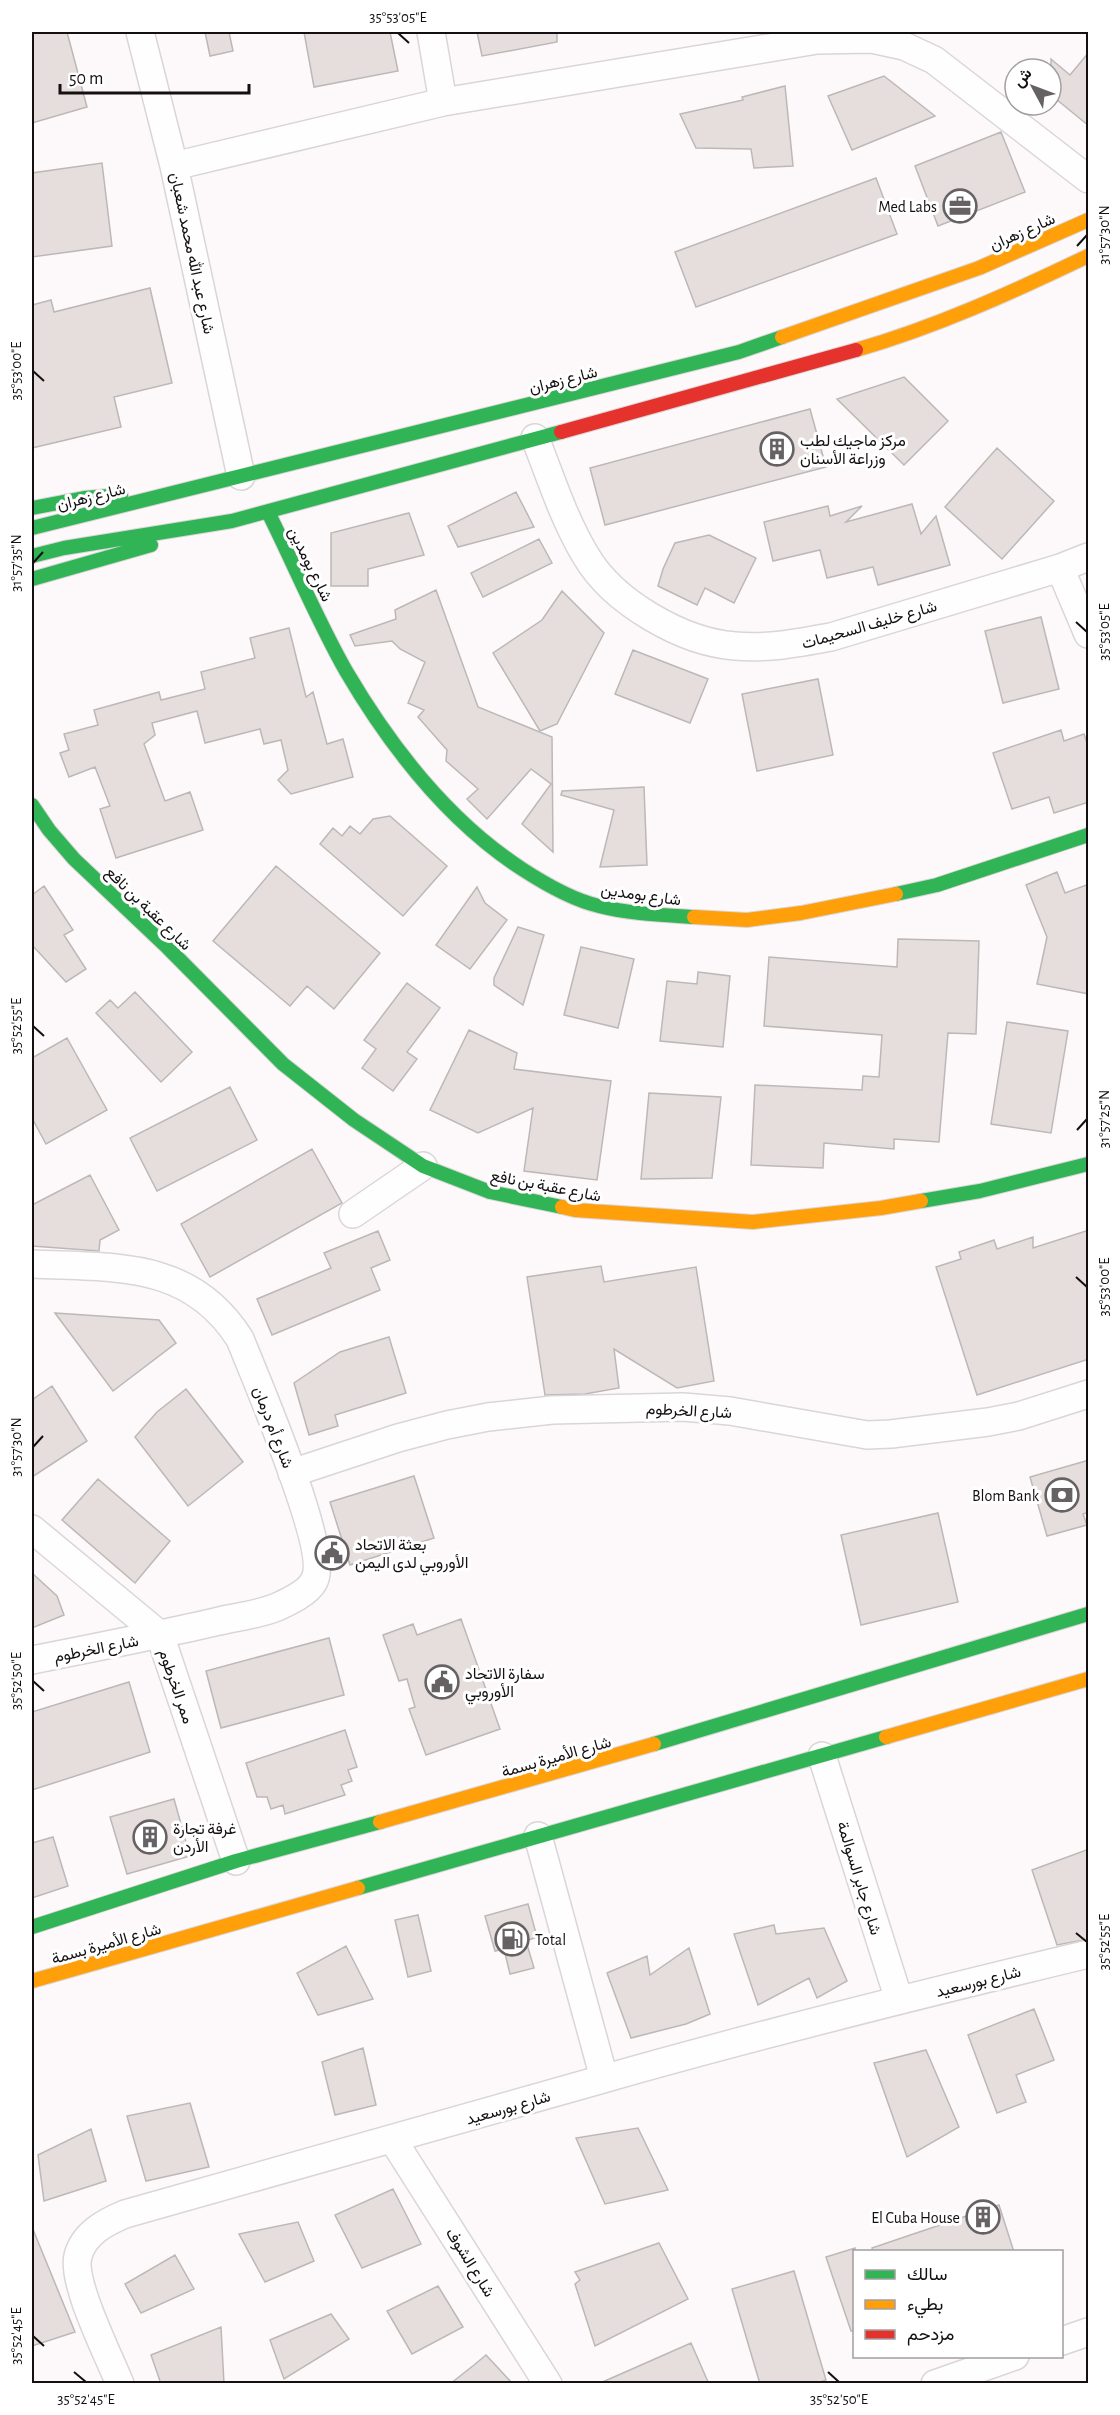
<svg xmlns="http://www.w3.org/2000/svg" width="1120" height="2415" font-family="'Alegreya Sans',Vazirmatn,sans-serif">
  <style>
    .building { fill: #e6dedd; stroke: #bcb8b8; stroke-width: 1.5 }
    .lines { fill: none; stroke-linecap: round; stroke-linejoin: round }
    .street-casing { stroke: #dad6d7; stroke-width: 30 }
    .fast-casing { stroke: #dad6d7; stroke-width: 16 }
    .slow-casing { stroke: #dad6d7; stroke-width: 16 }
    .jam-casing { stroke: #dad6d7; stroke-width: 16 }
    .street { stroke: #fffefe; stroke-width: 27 }
    .fast { stroke: #30b455; stroke-width: 14 }
    .slow { stroke: #ff9f0a; stroke-width: 14 }
    .jam { stroke: #e5322d; stroke-width: 14 }
    .ticks { fill: none; stroke: #141011; stroke-width: 2 }
    .labels { text-anchor: middle; stroke-width: 6; stroke-linejoin: round; paint-order: stroke }
    .poi-label { font-size: 16px; fill: #141011; stroke: #fff; text-anchor: start }
    .street-label { font-size: 16px; fill: #141011; stroke: #fff }
    .neatline { fill: none; stroke: #141011; stroke-width: 2 }
    .ticks-label { font-size: 15px; text-anchor: middle; fill: #141011 }
  </style>
  <rect width="100%" height="100%" fill="#fdf9fa"/>
  <path class="building" d="M32,32H67L87,107L32,123Z
    M205,32H229L233,51L210,56Z
    M304,32H390L398,71L314,87Z
    M477,32H557V42L482,56Z
    M1089,52V126L1051,95V59L1070,75Z
    M884,76L935,116L852,150L828,96Z
    M785,86L793,166L754,168L751,149L696,148L680,114L743,100L742,97Z
    M1001,132L1025,192L938,226L915,166Z
    M102,163L112,246L32,257V173Z
    M876,178L897,234L696,307L675,252Z
    M150,288L172,383L114,397L121,427L32,448V305L51,300L54,312Z
    M904,377L948,421L904,465L837,399Z
    M810,409L826,467L605,525L590,468Z
    M997,448L1054,501L1002,559L945,507Z
    M516,492L534,527L458,547L448,526Z
    M912,504L921,534L936,516L950,565L878,585L873,567L827,578L820,550L773,561L764,522L828,506L830,516L862,506L846,522Z
    M409,513L424,555L368,569V586H331V533Z
    M709,535L756,558L734,603L705,588L697,605L658,586L663,569L675,543Z
    M539,539L552,563L483,597L471,573Z
    M436,590L478,707L552,737L553,852L522,824L551,784L531,769L487,819L467,799L478,789L446,761L447,750L418,717L424,710L408,703L425,662L400,649L392,641L355,646L350,635L396,619L395,610Z
    M562,591L604,633L557,724L540,731L493,653L542,620Z
    M1041,617L1059,689L1003,703L985,631Z
    M289,628L306,697L313,692L327,744L343,739L353,777L291,794L278,780L288,770L281,740L264,744L260,729L205,743L197,711L152,723L155,735L144,744L165,801L190,792L203,830L116,858L100,809L110,806L95,767L69,777L60,753L69,750L64,734L98,725L94,710L159,692L161,700L205,689L201,672L255,658L250,638Z
    M633,650L708,679L690,723L615,694Z
    M818,679L833,755L757,771L742,694Z
    M1061,730L1064,741L1084,734L1089,749V802L1054,813L1049,797L1012,809L993,753Z
    M644,787L647,865L600,867L614,810L561,795L562,791Z
    M390,816L447,866L403,916L320,844L333,828L342,836L350,826L360,834L373,819Z
    M276,866L380,953L334,1009L307,986L290,1006L213,941Z
    M1057,872L1065,893L1089,884V994L1037,984L1047,937L1026,885Z
    M44,886L73,930L64,935L86,969L66,982L32,945V895Z
    M477,887L485,903L507,920L470,969L436,945Z
    M518,927L544,935L523,1005L494,985V978Z
    M898,939L979,941L976,1034L948,1033L939,1142L894,1139V1149L824,1143L823,1168L751,1165L755,1085L862,1090L863,1076L879,1077L882,1035L764,1026L769,957L897,967Z
    M581,947L634,959L618,1028L564,1015Z
    M698,972L730,976L723,1047L660,1041L667,981L697,984Z
    M407,983L440,1008L407,1052L417,1059L393,1091L362,1068L376,1049L364,1040Z
    M135,992L192,1052L161,1082L96,1013L110,1000L118,1008Z
    M1007,1022L1068,1031L1051,1133L991,1124Z
    M469,1030L517,1053L514,1069L611,1081L597,1180L524,1171L533,1108L478,1133L430,1110Z
    M67,1038L107,1110L46,1144L32,1118V1058Z
    M230,1087L257,1140L157,1191L130,1138Z
    M649,1093L721,1097L712,1178L641,1179Z
    M312,1149L342,1203L210,1277L181,1224Z
    M90,1175L119,1230L100,1240L99,1251L32,1246V1205Z
    M1089,1230V1359L977,1395L936,1267L961,1259L959,1252L994,1240L997,1249L1033,1237V1248Z
    M378,1231L390,1260L371,1268L380,1290L272,1335L257,1299L331,1268L324,1253Z
    M601,1266L604,1282L696,1267L714,1381L677,1388L614,1349L619,1388L585,1394L545,1395L527,1277Z
    M55,1313L159,1320L176,1343L113,1391Z
    M389,1337L406,1393L335,1415L338,1426L309,1435L294,1383L340,1352Z
    M52,1386L87,1441L32,1477V1400Z
    M186,1389L243,1462L188,1506L135,1437L157,1412Z
    M1089,1460V1512L1083,1514L1087,1525L1047,1536L1030,1477Z
    M414,1476L434,1538L350,1565L330,1502Z
    M98,1479L170,1541L135,1583L62,1520Z
    M938,1513L958,1602L861,1625L841,1535Z
    M32,1573L57,1596L64,1615L32,1628Z
    M461,1619L500,1729L426,1755L409,1709L415,1707L407,1679L399,1681L383,1635L413,1624L417,1635Z
    M329,1638L344,1695L221,1728L206,1671Z
    M129,1682L150,1752L32,1790V1712Z
    M345,1730L357,1767L348,1770L352,1781L341,1785L345,1795L285,1814L283,1805L271,1809L267,1797H257L246,1763Z
    M174,1799L190,1856L127,1874L110,1817Z
    M53,1837L68,1886L32,1898V1843Z
    M1089,1849V1939L1057,1945L1032,1870Z
    M528,1904L537,1937L526,1941L534,1968L510,1974L504,1949L495,1951L485,1916Z
    M418,1915L431,1971L408,1977L395,1920Z
    M774,1925L776,1934L824,1928L847,1981L817,1998L809,1978L758,2005L734,1934Z
    M346,1946L373,1999L318,2015L297,1973Z
    M689,1948L710,2014L686,2024L631,2038L607,1973L647,1956L650,1975Z
    M1034,2009L1054,2060L1016,2075L1026,2102L997,2113L968,2035Z
    M363,2048L376,2105L335,2115L322,2062Z
    M926,2050L959,2127L907,2157L874,2063Z
    M190,2103L209,2167L146,2181L127,2116Z
    M638,2128L668,2190L605,2204L576,2138Z
    M91,2129L106,2181L44,2201L38,2155Z
    M393,2189L421,2244L362,2268L335,2215Z
    M999,2205L1014,2252H873L872,2248Z
    M298,2222L314,2261L265,2282L239,2234Z
    M32,2227L75,2332L32,2346Z
    M659,2243L688,2299L595,2346L575,2284L580,2280L575,2272Z
    M855,2248V2331H851L826,2257Z
    M175,2255L194,2289L141,2313L125,2284Z
    M794,2271L826,2380L814,2384H760L732,2289Z
    M438,2286L463,2327L412,2354L387,2311Z
    M331,2314L349,2339L284,2379L270,2340Z
    M221,2327L224,2384H161L151,2355Z
    M691,2343L709,2384H598Z
    M486,2355L513,2384H450L474,2365Z"/>
  <g class="lines">
    <defs>
      <path id="street" d="M140,32L174,166L241,476
        M431,32L443,102
        M174,166L443,102L817,40L872,39L904,46L934,60L1088,179
        M535,438C551,478 564,520 586,556C613,602 682,642 735,646C768,649 799,643 831,637L1060,568L1088,557
        M1060,568L1088,634
        M353,1214L423,1166
        M32,1264C114,1268 190,1260 240,1339C255,1377 331,1552 314,1581C308,1593 288,1602 277,1607C258,1615 235,1617 215,1622C154,1636 93,1648 32,1660
        M292,1473L398,1438L447,1425L488,1417L552,1410L683,1407L730,1411L867,1435L891,1434L988,1422L1019,1416L1088,1394
        M32,1529L160,1635L236,1861
        M822,1756L899,2000
        M538,1836L604,2078
        M393,2140L548,2384
        M1062,2341L1088,2332
        M120,2384C109,2356 71,2282 78,2256C84,2233 106,2222 125,2214C285,2170 444,2124 603,2079C764,2033 926,1993 1088,1954
        M935,2384L1015,2356"/>
      <path id="fast" d="M32,508L84,498L121,495
        M268,512C294,564 317,620 346,671C390,746 448,821 522,869C545,884 573,900 599,906C630,914 663,915 694,917
        M32,528L739,352L782,337
        M32,556L64,548L232,521L561,432
        M32,579L151,545
        M32,805L49,830L74,859L168,948L283,1064L354,1120L423,1166L490,1192L562,1207
        M896,894L937,885L1088,835
        M921,1201L980,1191L1088,1164
        M654,1744L1088,1614
        M358,1888L886,1737
        M32,1927L236,1861L380,1822"/>
      <path id="slow" d="M782,337L979,268L1088,220
        M856,350C936,327 1013,292 1088,256
        M694,917L747,920L801,913L896,894
        M562,1207L575,1210L753,1222L881,1208L921,1201
        M886,1737L1088,1679
        M380,1822L654,1744
        M32,1981L358,1888"/>
      <path id="jam" d="M561,432L856,350"/>
    </defs>
    <use href="#street" class="street-casing"/>
    <use href="#fast" class="fast-casing"/>
    <use href="#slow" class="slow-casing"/>
    <use href="#jam" class="jam-casing"/>
    <use href="#street" class="street"/>
    <use href="#fast" class="fast"/>
    <use href="#slow" class="slow"/>
    <use href="#jam" class="jam"/>
  </g>
  <path class="ticks" d="M398,33L409,43M1077,246L1087,235M33,371L44,381M33,563L43,552M1076,622L1087,632M33,1026L44,1036M1077,1130L1087,1119M1076,1277L1087,1287M33,1447L43,1436M33,1681L44,1691M1076,1933L1087,1942M33,2336L44,2346M74,2372L86,2382M828,2372L839,2382"/>
  <defs>
    <symbol id="office-ring" viewBox="-11 -11 22 22"><circle r="9.5" fill="#fff" stroke="#666263" stroke-width="1.5"/><path d="M-6-3h4V-5.5h4V-3h4V5H-6ZM-1-4.5V-3h2v-1.5ZM-6 0V1H6V0Z" fill="#666263"/></symbol>
    <symbol id="building-ring" viewBox="-11 -11 22 22"><circle r="9.5" fill="#fff" stroke="#666263" stroke-width="1.5"/><path d="M-4-6H4V6H1V3H-1V6H-4ZM-2.5-4.3h1.7v1.8h-1.7ZM.8-4.3h1.7v1.8H.8ZM-2.5-1h1.7V.8h-1.7ZM.8-1h1.7V.8H.8Z" fill="#666263"/></symbol>
    <symbol id="bank-ring" viewBox="-11 -11 22 22"><circle r="9.5" fill="#fff" stroke="#666263" stroke-width="1.5"/><path d="M-6-4H6V4H-6ZM0-2.3a2.3 2.3 0 1 0 0 4.6a2.3 2.3 0 1 0 0-4.6Z" fill="#666263"/></symbol>
    <symbol id="civic-ring" viewBox="-11 -11 22 22"><circle r="9.5" fill="#fff" stroke="#666263" stroke-width="1.5"/><path d="M-.6-6.5H3V-4.5H.6V-3L4-1V1h2V6H-6V1h2V-1L-.6-3ZM-1.2 2.5V6h2.4V2.5Z" fill="#666263"/></symbol>
    <symbol id="fuel-ring" viewBox="-11 -11 22 22"><circle r="9.5" fill="#fff" stroke="#666263" stroke-width="1.5"/><path d="M-5.5-6h7V0h2V4h1.3V-2.5L3-4.5l.8-.8L6-3V5H2.5V1h-1V6h-7ZM-4.2-4.7v3.2H.2V-4.7Z" fill="#666263"/></symbol>
  </defs>
  <g fill-rule="evenodd">
    <use href="#office-ring" x="941" y="187" width="38" height="38"/>
    <use href="#building-ring" x="758" y="430" width="38" height="38"/>
    <use href="#bank-ring" x="1043" y="1476" width="38" height="38"/>
    <use href="#civic-ring" x="313" y="1534" width="38" height="38"/>
    <use href="#civic-ring" x="423" y="1663" width="38" height="38"/>
    <use href="#building-ring" x="131" y="1818" width="38" height="38"/>
    <use href="#fuel-ring" x="493" y="1920" width="38" height="38"/>
    <use href="#building-ring" x="964" y="2198" width="38" height="38"/>
  </g>
  <g class="labels">
    <g class="poi-label">
      <text x="937" y="212" text-anchor="end">Med Labs</text>
      <text x="800" y="446">مركز ماجيك لطب<tspan x="800" dy="18">وزراعة الأسنان</tspan></text>
      <text x="1039" y="1501" text-anchor="end">Blom Bank</text>
      <text x="355" y="1550">بعثة الاتحاد<tspan x="355" dy="18">الأوروبي لدى اليمن</tspan></text>
      <text x="465" y="1679">سفارة الاتحاد<tspan x="465" dy="18">الأوروبي</tspan></text>
      <text x="173" y="1834">غرفة تجارة<tspan x="173" dy="18">الأردن</tspan></text>
      <text x="535" y="1945">Total</text>
      <text x="960" y="2223" text-anchor="end">El Cuba House</text>
    </g>
    <g class="street-label">
      <text transform="translate(1022 231) rotate(-24)" y="6">شارع زهران</text>
      <text transform="translate(193 253) rotate(78)" y="6">شارع عبد الله محمد شعبان</text>
      <text transform="translate(563 379) rotate(-14)" y="6">شارع زهران</text>
      <text transform="translate(91 496) rotate(-14)" y="6">شارع زهران</text>
      <text transform="translate(311 564) rotate(64)" y="6">شارع بومدين</text>
      <text transform="translate(869 624) rotate(-16)" y="6">شارع خليف السحيمات</text>
      <text transform="translate(641 894) rotate(8)" y="6">شارع بومدين</text>
      <text transform="translate(149 908) rotate(44)" y="6">شارع عقبة بن نافع</text>
      <text transform="translate(546 1185) rotate(11)" y="6">شارع عقبة بن نافع</text>
      <text transform="translate(689 1410) rotate(3)" y="6">شارع الخرطوم</text>
      <text transform="translate(274 1427) rotate(69)" y="6">شارع أم درمان</text>
      <text transform="translate(96 1648) rotate(-11)" y="6">شارع الخرطوم</text>
      <text transform="translate(177 1686) rotate(71)" y="6">ممر الخرطوم</text>
      <text transform="translate(556 1756) rotate(-16)" y="6">شارع الأميرة بسمة</text>
      <text transform="translate(860 1878) rotate(73)" y="6">شارع جابر السوالمة</text>
      <text transform="translate(106 1943) rotate(-16)" y="6">شارع الأميرة بسمة</text>
      <text transform="translate(978 1981) rotate(-14)" y="6">شارع بورسعيد</text>
      <text transform="translate(508 2107) rotate(-16)" y="6">شارع بورسعيد</text>
      <text transform="translate(471 2262) rotate(58)" y="6">شارع الشوف</text>
    </g>
  </g>
  <rect width="1120" height="2415" fill="none" stroke="#ffffff" stroke-width="66"/>
  <rect x="853" y="2250" width="210" height="108" fill="#ffffff" stroke="#a19fa0" stroke-width="1.5"/>
  <rect x="865" y="2270" width="30" height="9" fill="#30b455" stroke="#a19fa0" stroke-width="1.5"/>
  <text x="907" y="2280" font-size="18" fill="#141011">سالك</text>
  <rect x="865" y="2300" width="30" height="9" fill="#ff9f0a" stroke="#a19fa0" stroke-width="1.5"/>
  <text x="907" y="2310" font-size="18" fill="#141011">بطيء</text>
  <rect x="865" y="2330" width="30" height="9" fill="#e5322d" stroke="#a19fa0" stroke-width="1.5"/>
  <text x="907" y="2340" font-size="18" fill="#141011">مزدحم</text>
  <g transform="translate(1033 87) rotate(311)"><circle r="28" fill="#ffffff" stroke="#a19fa0" stroke-width="1.5"/>
  <path d="M0-4.5L10 22L0 15L-10 22Z" fill="#666263"/>
  <text y="-9" font-size="16" font-weight="bold" text-anchor="middle" fill="#141011">ش</text>
  </g>
  <path d="M60 84v9h189v-9" fill="none" stroke="#141011" stroke-width="3"/>
  <text x="69" y="84" font-size="18" fill="#141011" stroke="#ffffff" stroke-width="4.5" paint-order="stroke">50 m</text>
  <rect x="33" y="33" width="1054" height="2349" class="neatline"/>
  <g class="ticks-label">
    <text x="398" y="22">35°53'05"E</text>
    <text transform="translate(1104 235) rotate(-90)" y="5">31°57'30"N</text>
    <text transform="translate(16 371) rotate(-90)" y="5">35°53'00"E</text>
    <text transform="translate(16 563) rotate(-90)" y="5">31°57'35"N</text>
    <text transform="translate(1104 632) rotate(-90)" y="5">35°53'05"E</text>
    <text transform="translate(16 1026) rotate(-90)" y="5">35°52'55"E</text>
    <text transform="translate(1104 1119) rotate(-90)" y="5">31°57'25"N</text>
    <text transform="translate(1104 1287) rotate(-90)" y="5">35°53'00"E</text>
    <text transform="translate(16 1447) rotate(-90)" y="5">31°57'30"N</text>
    <text transform="translate(16 1681) rotate(-90)" y="5">35°52'50"E</text>
    <text transform="translate(1104 1942) rotate(-90)" y="5">35°52'55"E</text>
    <text transform="translate(16 2336) rotate(-90)" y="5">35°52'45"E</text>
    <text x="86" y="2404">35°52'45"E</text>
    <text x="839" y="2404">35°52'50"E</text>
  </g>
</svg>
